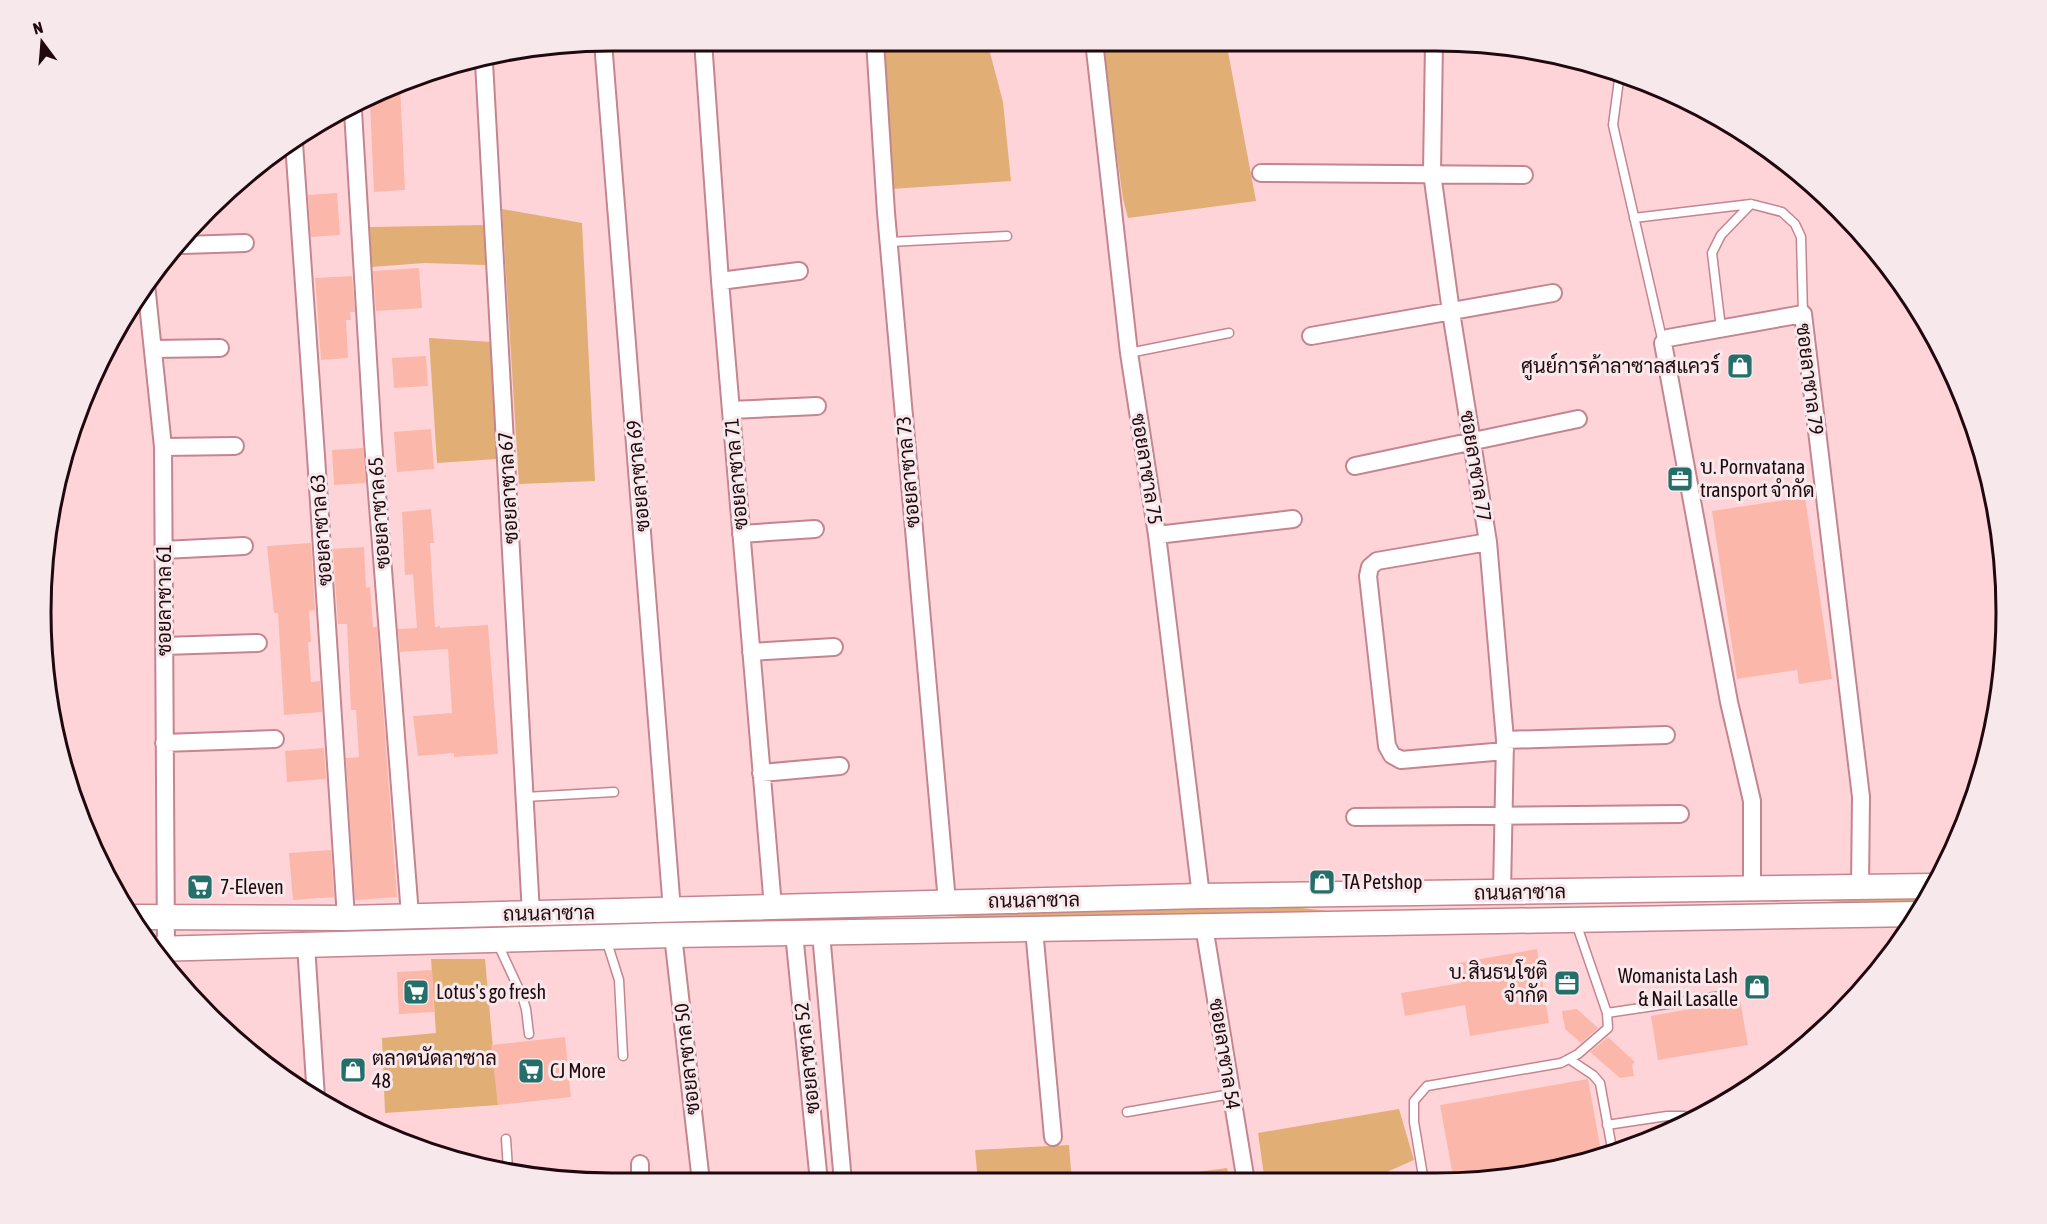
<svg xmlns="http://www.w3.org/2000/svg" width="2047" height="1224" font-family="'Asap Condensed',Sarabun,sans-serif">
  <style>
    .green { fill: #e1af75 }
    .building { fill: #fcb7ab }
    .lines { fill: none; stroke-linecap: round; stroke-linejoin: round }
    .lane-casing { stroke: #c4858f; stroke-width: 11 }
    .street-casing { stroke: #c4858f; stroke-width: 20 }
    .secondary-casing { stroke: #c4858f; stroke-width: 27 }
    .lane { stroke: #fff; stroke-width: 8 }
    .street { stroke: #fff; stroke-width: 16 }
    .secondary { stroke: #fff; stroke-width: 24 }
    .labels { text-anchor: middle; stroke-width: 6; stroke-linejoin: round; paint-order: stroke }
    .poi-label { font-size: 20px; fill: #20090e; stroke: #f7e9eb; text-anchor: start }
    .street-label { font-size: 20px; fill: #20090e; stroke: #f7e9eb }
    .rim { fill: none; stroke: #20090e; stroke-width: 3 }
  </style>
  <rect width="100%" height="100%" fill="#fed4d9"/>
  <path class="green" d="M884,41H987L1003,102L1011,181L891,189L882,72Z
    M1101,41H1226L1256,201L1128,218L1123,199Z
    M502,209L582,223L595,481L519,484Z
    M486,225L485,265L425,263L371,267L370,227Z
    M429,338L492,342L497,459L437,463Z
    M1928,896L1923,905H1865L1809,899Z
    M1284,906L1337,912V915L985,919L939,915L850,916Z
    M431,959H485L498,1105L385,1113L382,1038L436,1033Z
    M1399,1109L1414,1160L1364,1182H1265L1258,1133Z
    M1069,1145L1072,1182H978L975,1150Z
    M1227,1168L1230,1182H1124Z"/>
  <path class="building" d="M400,86L405,190L374,192L370,102Z
    M337,193L340,235L311,237L308,195Z
    M419,268L422,308L376,311L373,271Z
    M352,276L355,312H350L351,320H346L348,358L321,360L315,278Z
    M426,356L428,386L394,388L392,358Z
    M431,429L434,469L397,472L394,432Z
    M363,448L366,483L334,485L332,450Z
    M1805,497L1832,679L1799,684L1797,670L1737,679L1712,511Z
    M431,509L434,543H430L435,627L440,626V628L488,625L498,754L454,757V753L418,756L413,716L452,713L448,649L400,652L398,629L417,628L413,574L405,575L402,512Z
    M311,543L315,610L309,611L311,642H308L311,682L320,681L322,712L284,715L278,613H274L267,546Z
    M364,547L366,588L370,587L373,627H377L397,897L355,900L346,758L359,757L356,710H351L347,624H338L333,549Z
    M324,748L326,779L287,782L285,751Z
    M331,850L334,897L293,900L289,853Z
    M1537,949L1549,1023L1470,1036L1465,1005L1405,1016L1401,993L1461,983L1458,963Z
    M432,970L434,1012L399,1014L397,972Z
    M1740,1000L1748,1045L1658,1060L1651,1016Z
    M1577,1009L1598,1028L1581,1043L1565,1029L1562,1011Z
    M565,1037L571,1097L498,1105L491,1045Z
    M1608,1037L1635,1062L1632,1065L1634,1076L1620,1078L1590,1052Z
    M1588,1079L1602,1157L1473,1182H1454L1440,1105Z"/>
  <g class="lines">
    <defs>
      <path id="lane" d="M1620,72L1613,125L1663,343
        M1634,218L1751,204L1782,212L1795,224L1801,237L1803,314
        M889,242L1007,236
        M1721,328L1712,253L1721,235L1751,204
        M1129,353L1229,333
        M525,797L614,792
        M606,939L619,980L623,1056
        M497,942L522,996L526,1009L529,1034
        M166,952L167,968
        M1607,1013L1721,996
        M1569,1059L1593,1075L1600,1083L1613,1154
        M1127,1112L1231,1094
        M1607,1125L1667,1116H1684L1690,1121
        M506,1139L508,1169
        M1424,1182L1414,1122V1101L1427,1086L1561,1063L1578,1054L1608,1028L1607,1013L1576,923"/>
      <path id="street" d="M703,41L720,281L773,907
        M875,41L886,213L947,902
        M1094,41L1129,353L1157,535L1201,896
        M603,42L672,910
        M1434,42L1432,173L1451,312L1488,542L1505,740L1502,892
        M484,62L531,914
        M353,111L373,442L410,915
        M294,143L316,456L346,918
        M1261,173L1524,175
        M183,245L245,243
        M720,281L799,271
        M146,284L163,447L166,948
        M1311,336L1553,293
        M153,349L220,348
        M731,410L817,406
        M163,447L235,446
        M1355,466L1578,419
        M741,534L815,529
        M1157,535L1293,519
        M1488,542L1377,561L1370,567L1368,576L1387,746L1392,755L1401,760L1505,751
        M163,550L244,546
        M164,646L258,643
        M751,652L834,647
        M1505,740L1666,735
        M164,743L275,739
        M761,773L840,766
        M1355,817L1680,814
        M1752,888V801L1729,702L1663,343L1668,338L1803,314L1861,797L1860,887
        M1204,926L1246,1182
        M1034,929L1053,1137
        M794,933L819,1182
        M821,933L843,1182
        M673,935L701,1182
        M306,945L316,1098
        M640,1164V1182"/>
      <path id="secondary" d="M136,917L346,918L1201,896L1933,886
        M153,949L673,935L1918,914"/>
    </defs>
    <use href="#lane" class="lane-casing"/>
    <use href="#street" class="street-casing"/>
    <use href="#secondary" class="secondary-casing"/>
    <use href="#lane" class="lane"/>
    <use href="#street" class="street"/>
    <use href="#secondary" class="secondary"/>
  </g>
  <defs>
    <symbol id="shop-square" viewBox="-11 -11 22 22"><rect x="-9" y="-9" width="18" height="18" rx="4" fill="#256f6a" stroke="#f7e9eb"/><path d="M-5-2.5h2.3a2.7 3.5 0 0 1 5.4 0H5L5.5 6h-11ZM-1.5-2.5h3a1.5 2.3 0 0 0-3 0Z" fill="#fff"/></symbol>
    <symbol id="office-square" viewBox="-11 -11 22 22"><rect x="-9" y="-9" width="18" height="18" rx="4" fill="#256f6a" stroke="#f7e9eb"/><path d="M-6-3h4V-5.5h4V-3h4V5H-6ZM-1-4.5V-3h2v-1.5ZM-6 0V1H6V0Z" fill="#fff"/></symbol>
    <symbol id="supermarket-square" viewBox="-11 -11 22 22"><rect x="-9" y="-9" width="18" height="18" rx="4" fill="#256f6a" stroke="#f7e9eb"/><path d="M-6-5.5h2.5l.6 2H6L4.5 2H-2.5L-4.4-4H-6ZM-1.5 3.2a1.3 1.3 0 1 0 .1 0ZM3 3.2a1.3 1.3 0 1 0 .1 0Z" fill="#fff"/></symbol>
  </defs>
  <g fill-rule="evenodd">
    <use href="#shop-square" x="1725" y="351" width="30" height="30"/>
    <use href="#office-square" x="1665" y="464" width="30" height="30"/>
    <use href="#shop-square" x="1307" y="867" width="30" height="30"/>
    <use href="#supermarket-square" x="185" y="872" width="30" height="30"/>
    <use href="#office-square" x="1552" y="968" width="30" height="30"/>
    <use href="#shop-square" x="1742" y="972" width="30" height="30"/>
    <use href="#supermarket-square" x="401" y="977" width="30" height="30"/>
    <use href="#shop-square" x="338" y="1055" width="30" height="30"/>
    <use href="#supermarket-square" x="516" y="1056" width="30" height="30"/>
  </g>
  <g class="labels">
    <g class="poi-label">
      <text x="1720" y="373" text-anchor="end">ศูนย์การค้าลาซาลสแควร์</text>
      <text x="1700" y="474">บ. Pornvatana<tspan x="1700" dy="23">transport จำกัด</tspan></text>
      <text x="1342" y="889">TA Petshop</text>
      <text x="220" y="894">7-Eleven</text>
      <text x="1548" y="979" text-anchor="end">บ. สินธนโชติ<tspan x="1548" dy="23">จำกัด</tspan></text>
      <text x="1738" y="983" text-anchor="end">Womanista Lash<tspan x="1738" dy="23">&amp; Nail Lasalle</tspan></text>
      <text x="436" y="999">Lotus's go fresh</text>
      <text x="372" y="1065">ตลาดนัดลาซาล<tspan x="372" dy="23">48</tspan></text>
      <text x="550" y="1078">CJ More</text>
    </g>
    <g class="street-label">
      <text transform="translate(1810 379) rotate(83)" y="7">ซอยลาซาล 79</text>
      <text transform="translate(1476 466) rotate(81)" y="7">ซอยลาซาล 77</text>
      <text transform="translate(1147 469) rotate(81)" y="7">ซอยลาซาล 75</text>
      <text transform="translate(908 472) rotate(-95)" y="7">ซอยลาซาล 73</text>
      <text transform="translate(736 474) rotate(-95)" y="7">ซอยลาซาล 71</text>
      <text transform="translate(638 476) rotate(-95)" y="7">ซอยลาซาล 69</text>
      <text transform="translate(508 488) rotate(-93)" y="7">ซอยลาซาล 67</text>
      <text transform="translate(379 513) rotate(-94)" y="7">ซอยลาซาล 65</text>
      <text transform="translate(321 530) rotate(-94)" y="7">ซอยลาซาล 63</text>
      <text transform="translate(164 600) rotate(-90)" y="7">ซอยลาซาล 61</text>
      <text transform="translate(1520 892) rotate(-1)" y="7">ถนนลาซาล</text>
      <text transform="translate(1034 900) rotate(-1)" y="7">ถนนลาซาล</text>
      <text transform="translate(549 913) rotate(-1)" y="7">ถนนลาซาล</text>
      <text transform="translate(1225 1054) rotate(81)" y="7">ซอยลาซาล 54</text>
      <text transform="translate(807 1058) rotate(-96)" y="7">ซอยลาซาล 52</text>
      <text transform="translate(687 1059) rotate(-96)" y="7">ซอยลาซาล 50</text>
    </g>
  </g>
  <path d="M0 0H2047V1224H0ZM612 51H1435A561 561 0 0 1 1996 612V612A561 561 0 0 1 1435 1173H612A561 561 0 0 1 51 612V612A561 561 0 0 1 612 51Z" fill="#f7e9eb" fill-rule="evenodd"/>
  <path class="rim" d="M612 51H1435A561 561 0 0 1 1996 612V612A561 561 0 0 1 1435 1173H612A561 561 0 0 1 51 612V612A561 561 0 0 1 612 51Z"/>
  <g transform="translate(42 42) rotate(344)" stroke="#f7e9eb" stroke-width="4.5" paint-order="stroke">
  <path d="M0-4.5L10 22L0 15L-10 22Z" fill="#20090e"/>
  <text y="-9" font-size="16" font-weight="bold" text-anchor="middle" fill="#20090e">N</text>
  </g>
</svg>
